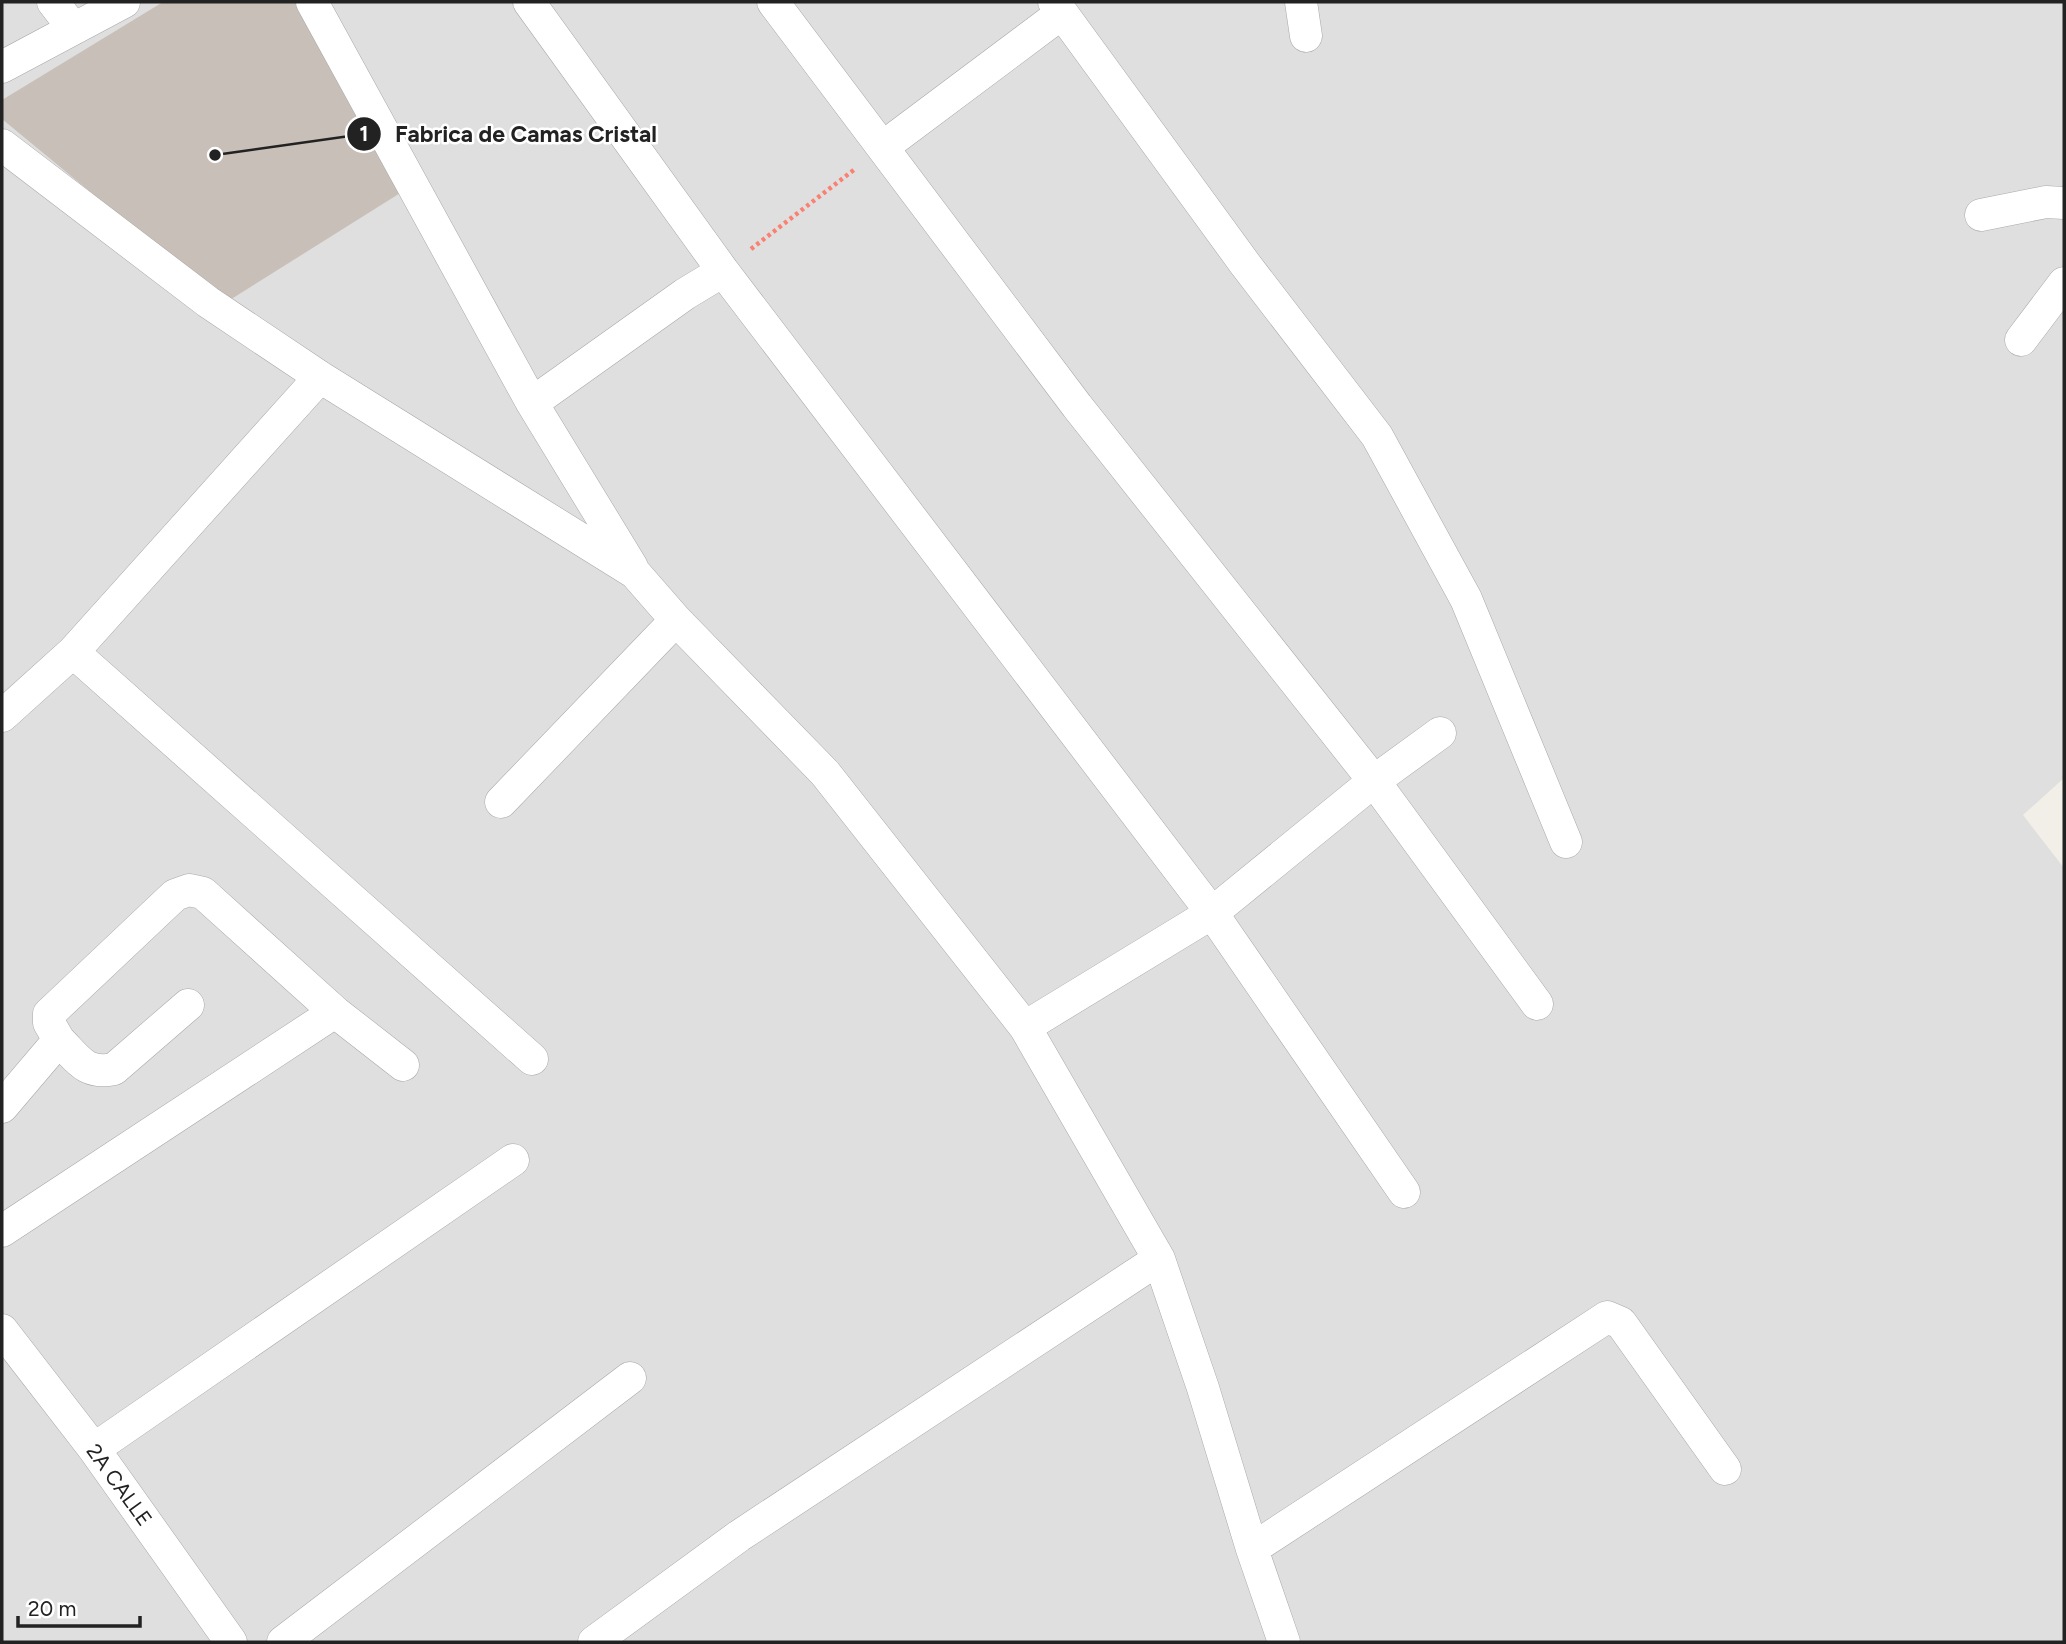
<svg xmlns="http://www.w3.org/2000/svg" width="2066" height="1644" font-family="Figtree,sans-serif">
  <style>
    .residential { fill: #e0dfdf }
    .building { fill: #c7bfb8 }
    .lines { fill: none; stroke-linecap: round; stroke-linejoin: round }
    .minor-casing { stroke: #a9a9a9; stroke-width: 33 }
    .path { stroke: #fa8072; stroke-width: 4.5; stroke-dasharray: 3.5 3.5; stroke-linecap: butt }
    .minor { stroke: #fff; stroke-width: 32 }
    .labels { text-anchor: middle; stroke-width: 5; stroke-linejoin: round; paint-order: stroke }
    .street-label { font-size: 21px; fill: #222; stroke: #fff }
    .leader { fill: none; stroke: #222; stroke-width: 2.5 }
    .callout-dot { fill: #222; stroke: #fff; stroke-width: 2.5 }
    .mark-label { font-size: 21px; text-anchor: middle; font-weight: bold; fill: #fff }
    .callout-label { font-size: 23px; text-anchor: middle; font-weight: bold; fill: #222; stroke: #fff; stroke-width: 5; stroke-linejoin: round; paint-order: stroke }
  </style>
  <rect width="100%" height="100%" fill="#f2efe9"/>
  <path class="residential" d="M2,2H2064V778L2023,815L2064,868V1642H2Z"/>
  <path class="building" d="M163,2H303L405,190L225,303L2,119V100Z"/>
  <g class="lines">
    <defs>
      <path id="minor" d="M53,2L73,28
        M312,2L532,403L632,567
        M529,2L723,271L1212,913L1404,1192
        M773,2L1077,406L1374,781L1537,1004
        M1301,2L1306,36
        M1062,13L1245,264L1377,436L1466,599L1566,842
        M2,67L124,2
        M2,145L208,302L320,377L635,573L676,620L825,773L1025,1027L1159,1259L1203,1388L1252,1549L1284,1642
        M883,147L1062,13L1054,2
        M1981,215L2046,202L2064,203
        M2021,340L2064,283
        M532,403L685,294L723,271
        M73,652L532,1059
        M2,716L73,652L320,377
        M501,802L676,620
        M1025,1027L1212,913L1374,781L1440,733
        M59,1040C78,1059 85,1075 114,1069L188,1005
        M2,1107L59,1040L49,1023V1014L175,895L189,890L203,893L335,1012
        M2,1231L335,1012L403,1065
        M2,1330L94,1449L231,1642
        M94,1449L513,1160
        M1252,1549L1607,1317L1621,1323L1725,1469
        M283,1642L630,1378
        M594,1642L739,1536L1159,1259"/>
    </defs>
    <use href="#minor" class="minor-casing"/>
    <path class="path" d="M751,249L855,169"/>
    <use href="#minor" class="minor"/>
  </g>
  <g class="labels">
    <g class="street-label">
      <text transform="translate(119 1485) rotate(54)" y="7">2A CALLE</text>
    </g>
  </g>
  <path class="leader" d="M215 155L364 134"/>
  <g class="callout-dot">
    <circle cx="215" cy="155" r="7"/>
    <circle cx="364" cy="134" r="18"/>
  </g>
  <g class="mark-label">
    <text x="364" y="141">1</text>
  </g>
  <g class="callout-label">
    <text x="526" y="142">Fabrica de Camas Cristal</text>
  </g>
  <rect width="2066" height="1644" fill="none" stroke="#222222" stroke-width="7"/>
  <path d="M18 1616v10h122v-10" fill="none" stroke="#222222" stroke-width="3.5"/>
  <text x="28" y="1616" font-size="21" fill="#222222" stroke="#ffffff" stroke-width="5" paint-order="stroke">20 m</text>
</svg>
